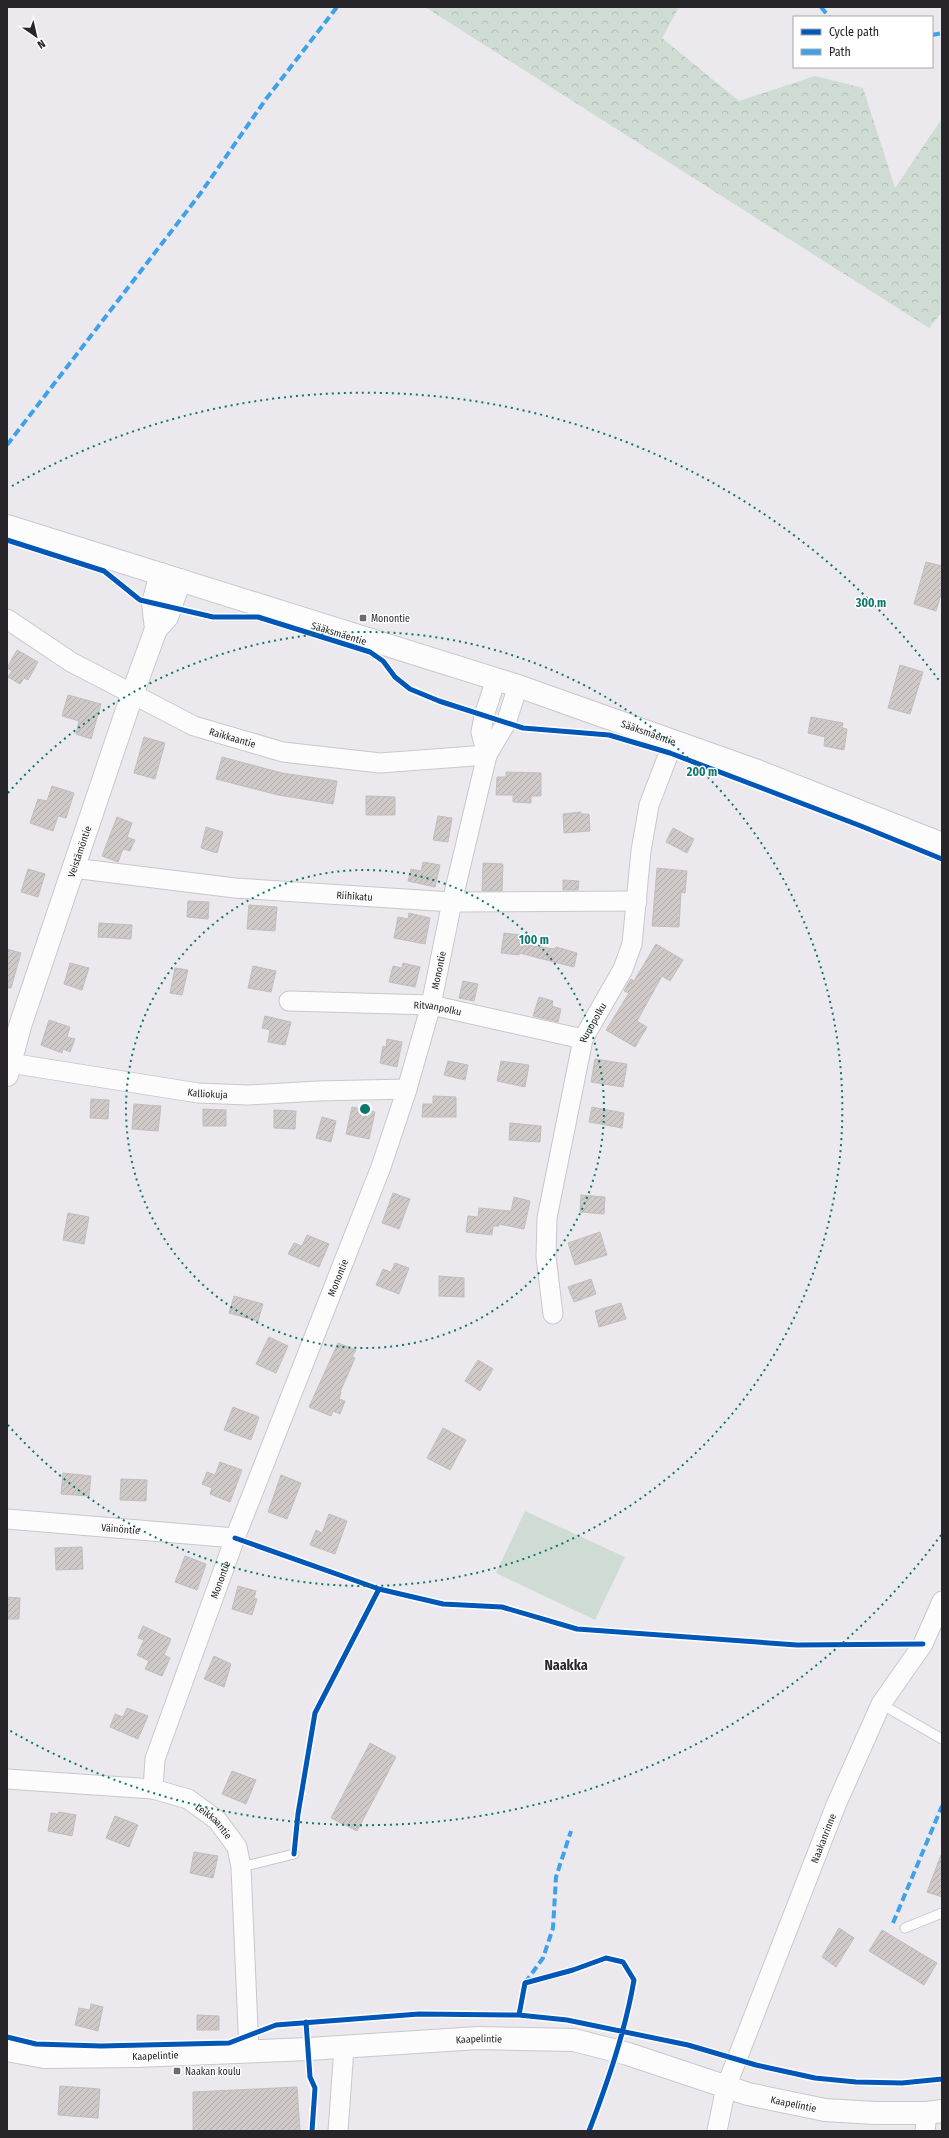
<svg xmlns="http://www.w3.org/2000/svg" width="949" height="2138" font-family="'Fira Sans Condensed',sans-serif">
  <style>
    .forest { fill: url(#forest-crowns) }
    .park { fill: #cedcd3 }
    .building { fill: url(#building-hatch); stroke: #c1bebf }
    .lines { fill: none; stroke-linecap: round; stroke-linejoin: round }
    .service-casing { stroke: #c9c7cb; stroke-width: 11 }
    .minor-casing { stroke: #c9c7cb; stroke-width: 21 }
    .tertiary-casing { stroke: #c9c7cb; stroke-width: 24 }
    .service { stroke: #fcfcfc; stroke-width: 9 }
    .minor { stroke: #fcfcfc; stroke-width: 19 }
    .tertiary { stroke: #fcfcfc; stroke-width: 22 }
    .quiet { stroke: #3ea2eb; stroke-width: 4; stroke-dasharray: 8 4; stroke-linecap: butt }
    .cycleway-casing { stroke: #fff; stroke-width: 8 }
    .cycleway { stroke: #0057b8; stroke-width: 5 }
    .ring { fill: none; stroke: #0f766e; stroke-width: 2; stroke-dasharray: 2 4 }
    .poi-dot { fill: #6c6a6e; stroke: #fff; stroke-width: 1.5 }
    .labels { text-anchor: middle; stroke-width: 3; stroke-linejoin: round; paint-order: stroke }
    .poi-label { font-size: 10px; fill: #272529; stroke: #fff; text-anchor: start }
    .street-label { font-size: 10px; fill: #272529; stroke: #fff }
    .district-label { font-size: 14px; font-weight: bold; fill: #2c2830; stroke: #fff }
    .centre { fill: #0f766e; stroke: #fff; stroke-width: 2 }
    .ring-label { font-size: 12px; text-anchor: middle; font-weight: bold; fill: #0f766e; stroke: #fff; stroke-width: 3; stroke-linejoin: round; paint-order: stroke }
  </style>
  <defs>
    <pattern id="forest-crowns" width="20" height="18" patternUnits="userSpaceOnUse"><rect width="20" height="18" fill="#cedcd3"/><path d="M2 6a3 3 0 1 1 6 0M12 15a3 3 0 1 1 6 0" fill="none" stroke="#b1bdb5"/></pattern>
    <pattern id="building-hatch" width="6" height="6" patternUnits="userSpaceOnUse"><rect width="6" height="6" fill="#cfc9c8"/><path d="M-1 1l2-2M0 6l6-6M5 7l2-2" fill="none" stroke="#b2acac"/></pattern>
  </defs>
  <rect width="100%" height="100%" fill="#ebe9ee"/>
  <path class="forest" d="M425,7H679L662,38L739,101L815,76L863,88L895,188L941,120L942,312L929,328Z"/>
  <path class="park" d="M525,1511L625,1557L595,1620L496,1573Z"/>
  <path class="building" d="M926,562L942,566V591L936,611L914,604Z
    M17,650L38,662L28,680L24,678L20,684L8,677L12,671L7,668Z
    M900,665L923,672L910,714L888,708Z
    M68,695L101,704L91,739L76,734L79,721L62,716Z
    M811,717L843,723L842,728L847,729L844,750L824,746L825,737L808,733Z
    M144,737L165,743L155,779L134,773Z
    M222,757L282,773L337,781L333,804L278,795L216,779Z
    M506,772L541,773V796H531V803L513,802V795H496L497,777H506Z
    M52,786L74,793L66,818L58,816L53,831L30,823L38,799L47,801Z
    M366,796L395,797V815H366Z
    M581,812V814H589L590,831L564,833L563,814Z
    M438,816L452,818L448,842L433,840Z
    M117,817L132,823L127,837L135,840L130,851L123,849L118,862L102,856Z
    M206,827L223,832L217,853L201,848Z
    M673,828L694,839L687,853L666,842Z
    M423,862L440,865L435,887L408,881L411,869L421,871Z
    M483,863L503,864L502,891H482Z
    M657,868L687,871L685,893L681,892L679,927L652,926Z
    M28,869L45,874L38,897L21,892Z
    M563,880L579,881L578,890H563Z
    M188,901L209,902L208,919L187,917Z
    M249,905L277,907L275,931L247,929Z
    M409,913L430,918L425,944L394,938L398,917L408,919Z
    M99,923L132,925L131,939L98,937Z
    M504,933L521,935L520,944L555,949L556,947L577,953L574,967L519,953V955L501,953Z
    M656,944L683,960L670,981L662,976L637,1021L647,1027L635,1047L606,1030L629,993L624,991L631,979L634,981Z
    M7,949L21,953L11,988H7Z
    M70,963L89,968L82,990L64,984Z
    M403,963L420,967L415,987L389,982L393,966L402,968Z
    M253,966L276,971L271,992L248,988Z
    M175,968L188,970L182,995L170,993Z
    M463,981L478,984L474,1001L459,998Z
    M539,997L553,1001L552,1006L561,1009L558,1022L533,1016Z
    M265,1016L291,1022L285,1045L268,1042L270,1030L262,1028Z
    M49,1020L70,1027L67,1037L75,1039L70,1052L63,1049L62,1053L41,1045Z
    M387,1039L402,1042L397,1067L380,1063L383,1046L386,1047Z
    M595,1059L627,1064L623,1087L591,1082Z
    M448,1061L468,1065L465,1080L444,1075Z
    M501,1061L529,1065L525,1087L497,1081Z
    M433,1096L456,1097V1117H422L423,1104H433Z
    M91,1099L109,1100L108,1119L90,1118Z
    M134,1104L161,1106L158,1131L132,1129Z
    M352,1107L375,1112L369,1139L346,1134Z
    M592,1107L624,1113L622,1128L589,1122Z
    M203,1109L226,1110V1126H203Z
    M274,1110L296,1111L295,1129L274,1128Z
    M322,1117L336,1121L331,1142L316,1138Z
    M510,1123L541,1126L540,1142L509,1140Z
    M393,1193L410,1199L399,1229L382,1223Z
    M581,1195L605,1197L604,1214L580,1212Z
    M514,1197L530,1201L524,1229L499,1224V1226H493L492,1235L466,1232L468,1216L478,1217L479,1208L511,1211Z
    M68,1213L89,1217L84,1244L63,1240Z
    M600,1232L607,1255L575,1265L568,1243Z
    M307,1235L329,1244L319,1267L288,1254L294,1243L302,1246Z
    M395,1263L409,1268L399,1294L376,1285L383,1269L391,1272Z
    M439,1276L464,1278V1297L439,1296Z
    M591,1279L596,1294L574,1302L568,1287Z
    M234,1296L263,1304L258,1321L229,1313Z
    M621,1303L626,1319L599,1327L595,1311Z
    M269,1337L288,1346L276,1373L256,1364Z
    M338,1343L356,1350L352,1357L355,1358L340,1392H341L339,1399L345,1401L340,1414L333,1411L331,1416L309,1407Z
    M478,1360L493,1369L480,1391L465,1381Z
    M233,1407L259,1417L251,1440L224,1430Z
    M443,1428L466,1440L450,1470L427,1458Z
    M220,1462L242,1470L230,1502L210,1494L212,1488L202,1484L207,1472L215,1475Z
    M63,1473L91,1476L89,1496L61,1494Z
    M281,1475L301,1483L287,1519L268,1512Z
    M121,1479L147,1480L146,1501L120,1500Z
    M329,1514L347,1521L335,1554L310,1545L316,1530L322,1533Z
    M82,1547L83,1569L56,1570L55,1548Z
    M185,1556L206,1564L197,1590L175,1582Z
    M238,1586L256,1591L254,1598L257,1599L252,1615L232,1609Z
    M7,1597L20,1598L19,1619H7Z
    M143,1626L171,1639L164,1655L170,1658L162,1676L145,1669L149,1661L137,1655L144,1640L138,1638Z
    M214,1656L231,1664L224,1687L204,1679Z
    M127,1708L148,1716L138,1739L110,1727L115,1714L123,1717Z
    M370,1743L396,1757L357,1831L331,1818Z
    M232,1771L256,1780L246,1804L222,1794Z
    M59,1812L76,1815L72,1836L48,1831L51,1813L58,1814Z
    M115,1816L138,1825L129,1847L106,1838Z
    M194,1852L218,1856L213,1878L190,1873Z
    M941,1855L942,1856V1897L927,1892Z
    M839,1928L854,1938L836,1967L822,1957Z
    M882,1930L937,1963L924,1985L869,1951Z
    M91,2004L103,2007L98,2031L75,2025L79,2008L90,2010Z
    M197,2015L219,2016V2030H197Z
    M60,2086L100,2089L98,2118L58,2115Z
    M297,2087L300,2131H193V2092Z"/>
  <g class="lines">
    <defs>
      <path id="service" d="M881,1704L942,1739
        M241,1867L294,1854
        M905,1928L942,1913"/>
      <g id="minor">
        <path id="s1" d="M7,619L71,662L194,726L283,752L380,763L487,755"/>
        <path d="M487,755L481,732L484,716L496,679"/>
        <path id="s2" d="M73,868L235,888L452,902L637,901"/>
        <path id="s3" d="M289,1001L431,1005L583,1039"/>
        <path id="s4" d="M10,1063L198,1093L248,1095L318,1091L407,1089"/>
        <path id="s5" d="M553,1314L546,1257L547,1218L583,1039L623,969L632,944L641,851L649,805L674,740"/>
        <path id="s6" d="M7,1519L235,1538"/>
        <path id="s7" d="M7,1779L153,1789L188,1799L217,1820L237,1847L241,1867L249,2052"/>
        <path id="s8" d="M153,1789L155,1759L235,1538L381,1167L407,1089L431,1005L452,902L487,755L506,723L518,686"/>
        <path d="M338,2131L344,2048"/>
        <path id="s9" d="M717,2131L726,2087L737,2059L836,1805L881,1704L923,1644L942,1601"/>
        <path d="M925,2131L927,2113"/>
      </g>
      <g id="tertiary">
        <path id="s10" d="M7,526L518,686L755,770L942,844"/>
        <path d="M156,629L153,603L161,574"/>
        <path id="s11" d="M7,1075L20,1026L132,695L156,629L167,617L180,580"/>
        <path id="s12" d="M7,2050L44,2057L136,2056L309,2049L478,2038L574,2040L628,2054L748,2094L825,2110L875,2113H927L942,2111"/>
      </g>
    </defs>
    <use href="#service" class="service-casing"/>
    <use href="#minor" class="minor-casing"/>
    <use href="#tertiary" class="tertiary-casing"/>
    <use href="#service" class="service"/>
    <use href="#minor" class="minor"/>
    <use href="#tertiary" class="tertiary"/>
    <path class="quiet" d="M821,7L829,17
      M932,35L942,33
      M7,445L200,194L266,99L337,7
      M893,1923L942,1806
      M525,1983L543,1958L553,1928L556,1877L571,1831"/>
    <defs>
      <path id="cycleway" d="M7,540L104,571L140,600L213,617H258L370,652L383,661L395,677L410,689L439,701L523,728L609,735L670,753L861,826L942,859
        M235,1538L379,1589L443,1604L502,1607L577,1629L797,1645L923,1644
        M294,1854L298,1814L315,1713L379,1589
        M519,2015L525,1983L573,1970L606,1958L623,1962L634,1980C625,2032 608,2081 589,2131
        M306,2022L310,2077L315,2088L312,2131
        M7,2037L36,2044L101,2046L229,2043L276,2025L419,2014L519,2015L567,2020L688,2045L756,2065L815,2078L856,2082L902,2083L942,2079"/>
    </defs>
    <use href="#cycleway" class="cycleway-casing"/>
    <use href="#cycleway" class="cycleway"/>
  </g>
  <g class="ring">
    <circle cx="365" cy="1109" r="239"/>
    <path d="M8 793A477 477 0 1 1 8 1425"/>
    <path d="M941 1535A716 716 0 0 1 7 1729M12 486A716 716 0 0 1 941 683"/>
  </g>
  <g class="poi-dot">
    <rect x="359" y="614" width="8" height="8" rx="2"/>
    <rect x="173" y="2067" width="8" height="8" rx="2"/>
  </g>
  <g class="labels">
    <g class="poi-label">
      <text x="371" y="622">Monontie</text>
      <text x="185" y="2075">Naakan koulu</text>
    </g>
    <g class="street-label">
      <text transform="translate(339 633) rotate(17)" y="4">Sääksmäentie</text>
      <text dy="4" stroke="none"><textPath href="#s10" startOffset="674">Sääksmäentie</textPath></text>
      <text dy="4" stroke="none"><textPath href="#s1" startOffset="256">Raikkaantie</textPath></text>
      <text dy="4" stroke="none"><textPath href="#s11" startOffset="235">Veistämöntie</textPath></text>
      <text dy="4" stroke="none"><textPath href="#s2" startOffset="283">Riihikatu</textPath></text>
      <text dy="4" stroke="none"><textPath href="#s8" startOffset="869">Monontie</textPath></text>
      <text dy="4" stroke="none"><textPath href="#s3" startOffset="149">Ritvanpolku</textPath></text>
      <text dy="4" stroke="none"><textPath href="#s5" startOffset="298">Runopolku</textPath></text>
      <text dy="4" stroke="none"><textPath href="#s4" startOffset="200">Kalliokuja</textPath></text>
      <text dy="4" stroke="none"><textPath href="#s8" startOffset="545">Monontie</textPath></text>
      <text dy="4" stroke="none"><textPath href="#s6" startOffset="114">Väinöntie</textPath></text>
      <text dy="4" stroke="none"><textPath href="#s8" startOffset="221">Monontie</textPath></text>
      <text dy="4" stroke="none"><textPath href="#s7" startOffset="217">Leikkaantie</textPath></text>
      <text dy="4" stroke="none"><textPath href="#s9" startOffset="312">Naakanrinne</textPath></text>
      <text dy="4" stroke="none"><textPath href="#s12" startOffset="473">Kaapelintie</textPath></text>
      <text dy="4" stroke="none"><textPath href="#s12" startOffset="149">Kaapelintie</textPath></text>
      <text dy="4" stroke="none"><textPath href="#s12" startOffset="797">Kaapelintie</textPath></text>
    </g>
    <g class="district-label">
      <text x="566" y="1670">Naakka</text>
    </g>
  </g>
  <circle cx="365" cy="1109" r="6" class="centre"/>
  <g class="ring-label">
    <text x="871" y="607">300 m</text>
    <text x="702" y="776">200 m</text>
    <text x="534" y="944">100 m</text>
  </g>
  <rect width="949" height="2138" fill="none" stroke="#272529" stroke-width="16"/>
  <rect x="793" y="16" width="140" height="52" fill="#ffffff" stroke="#a9a8a9"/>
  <rect x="801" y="29" width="20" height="6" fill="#0057b8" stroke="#a9a8a9"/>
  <text x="829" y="36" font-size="12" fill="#272529">Cycle path</text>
  <rect x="801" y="49" width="20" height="6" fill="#3ea2eb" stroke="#a9a8a9"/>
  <text x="829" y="56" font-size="12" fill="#272529">Path</text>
  <g transform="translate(36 36) rotate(146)" stroke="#ffffff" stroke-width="3" paint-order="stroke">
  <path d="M0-3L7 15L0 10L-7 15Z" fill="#272529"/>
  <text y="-6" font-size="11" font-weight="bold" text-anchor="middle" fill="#272529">N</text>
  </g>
</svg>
